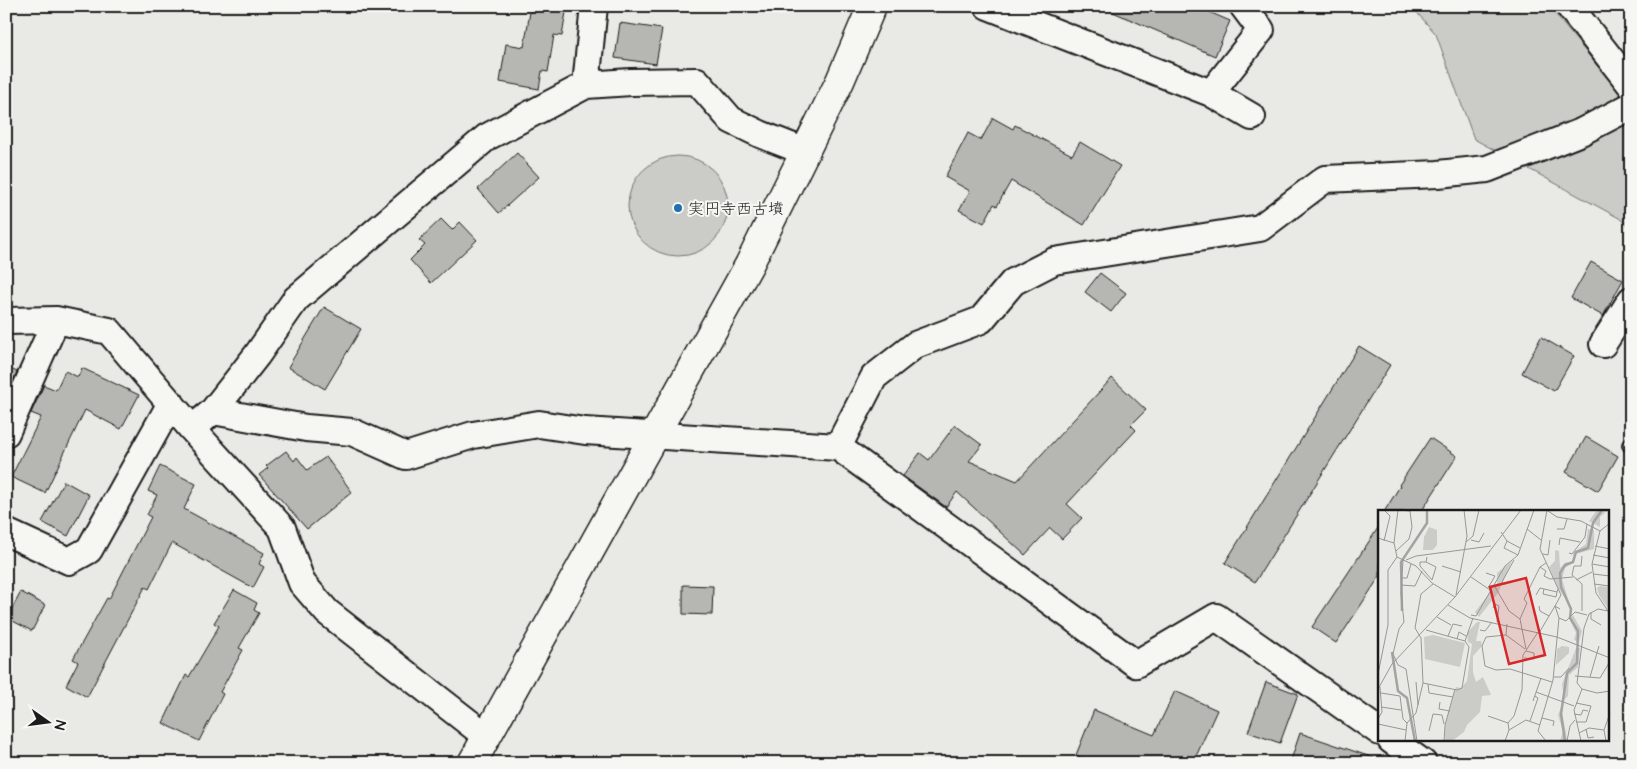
<svg xmlns="http://www.w3.org/2000/svg" width="1637" height="769" font-family="'Architects Daughter','Klee One',sans-serif">
  <style>
    .green { fill: #cbcbc7; stroke: #747472 }
    .building { fill: #b6b6b3; stroke: #1c1c1c }
    .lines { fill: none; stroke-linecap: round; stroke-linejoin: round }
    .service-casing { stroke: #1c1c1c; stroke-width: 16 }
    .minor-casing { stroke: #1c1c1c; stroke-width: 30 }
    .tertiary-casing { stroke: #1c1c1c; stroke-width: 31 }
    .service { stroke: #f6f6f2; stroke-width: 12 }
    .minor { stroke: #f6f6f2; stroke-width: 26 }
    .tertiary { stroke: #f6f6f2; stroke-width: 28 }
    .poi-dot { fill: #1f6fb2; stroke: #f6f6f2; stroke-width: 2 }
    .labels { text-anchor: middle; stroke-width: 4; stroke-linejoin: round; paint-order: stroke }
    .poi-label { font-size: 16px; fill: #1c1c1c; stroke: #f6f6f2; text-anchor: start }
    .inset-river { fill: none; stroke: #a3a3a1; stroke-width: 2.5 }
    .inset-road { fill: none; stroke: #979795; stroke-width: 1 }
    .view { fill: #d62828; fill-opacity: 0.15; stroke: #d62828; stroke-width: 2.5 }
    .inset-edge { fill: none; stroke: #1c1c1c; stroke-width: 2.5 }
  </style>
  <rect width="100%" height="100%" fill="#e9e9e5"/>
  <filter id="ink" filterUnits="userSpaceOnUse"><feTurbulence type="fractalNoise" baseFrequency=".02" numOctaves="2"/><feDisplacementMap in="SourceGraphic" scale="10" xChannelSelector="R" yChannelSelector="G"/><feConvolveMatrix kernelMatrix="1 2 1 2 8 2 1 2 1" color-interpolation-filters="sRGB"/></filter>
  <g filter="url(#ink)">
    <path class="green" d="M1411,6H1550L1559,19L1631,107V229L1619,218L1474,139L1436,34Z
      M628 206a50 50 0 1 1 100 0a50 50 0 1 1-100 0Z"/>
    <path class="building" d="M531,6H567L562,36L554,35L548,72L542,71L539,89L500,82L506,44L524,47Z
      M1099,6H1195L1230,21L1215,56Z
      M620,23L662,29L656,64L615,58Z
      M993,118L1013,129L1015,125L1072,155L1080,142L1120,166L1084,225L1011,181L997,206L994,204L984,223L959,210L970,191L945,177L968,133L981,140Z
      M517,153L539,177L499,213L478,189Z
      M441,219L452,230L460,222L477,240L431,283L410,260L425,245L419,240Z
      M1591,262L1623,280L1603,316L1571,298Z
      M1100,273L1126,293L1111,312L1085,292Z
      M324,307L361,329L325,389L288,367Z
      M1541,337L1574,356L1554,391L1522,373Z
      M1359,346L1390,365L1255,582L1225,563Z
      M6,367L17,372L6,395Z
      M82,368L139,395L121,429L85,410L45,493L11,477L41,417L31,413L44,385L56,390L65,371L78,377Z
      M1112,378L1146,410L1131,425L1136,430L1067,504L1082,518L1062,539L1050,528L1025,555L957,492L946,507L903,476L920,453L929,460L955,425L982,445L969,461L1017,481Z
      M1586,437L1618,456L1598,491L1566,472Z
      M1430,438L1457,456L1421,512H1384L1400,486L1399,485Z
      M286,451L294,461L297,457L307,470L326,457L352,492L307,529L259,475L268,468L266,466Z
      M160,466L196,484L184,509L264,553L259,564L264,567L253,588L172,543L149,589L145,587L87,697L66,685L78,662L73,659L107,598L109,599L151,517L147,515L157,495L148,491Z
      M64,481L89,495L68,536L42,522Z
      M1380,525V576L1336,643L1312,627Z
      M683,585L713,586L712,615L683,614Z
      M234,590L257,603L254,610L259,613L239,648L243,650L220,692L223,694L199,741L163,723L186,675L189,677L219,626L214,623Z
      M21,592L45,605L32,631L7,618Z
      M1266,682L1298,694L1280,743L1248,732Z
      M1175,691L1217,710L1193,763H1094L1076,755L1094,710L1154,735Z
      M1300,733L1374,758L1373,763H1290Z"/>
    <g class="lines">
      <defs>
        <path id="service" d="M1629,445L1631,443"/>
        <path id="minor" d="M988,6L1211,93L1261,30L1243,6
          M1569,6L1631,85
          M586,85L594,6
          M1211,93L1252,117
          M6,321L56,320L109,331L192,429L282,528L302,583L327,612L486,736
          M1603,344L1631,300
          M213,411L306,428L352,432L406,456L473,435L539,424L585,431L838,447L1136,664L1216,617L1380,732
          M192,429L213,411L257,355L296,299L487,137L586,85L631,82L697,81L731,120L760,134L806,152
          M6,433L56,320
          M838,447L874,377L915,345L981,320L1013,282L1054,261L1260,228L1325,179L1438,174L1487,169L1581,132L1631,106
          M6,532L69,561L89,550L171,403
          M1391,740L1423,763"/>
        <path id="tertiary" d="M472,763L749,265L840,81L872,6"/>
      </defs>
      <use href="#service" class="service-casing"/>
      <use href="#minor" class="minor-casing"/>
      <use href="#tertiary" class="tertiary-casing"/>
      <use href="#service" class="service"/>
      <use href="#minor" class="minor"/>
      <use href="#tertiary" class="tertiary"/>
    </g>
  </g>
  <circle class="poi-dot" cx="678" cy="208" r="5"/>
  <g class="labels">
    <g class="poi-label">
      <text x="688" y="214">実円寺西古墳</text>
    </g>
  </g>
  <g transform="translate(1378 510)">
    <rect width="231" height="231" fill="#e9e9e5"/>
    <path d="M219,0H230L222,7V17L211,11ZM51,17L59,20V35L55,40H45L46,27ZM210,19L216,20V39L198,44L196,53L195,43L208,34ZM177,40L181,41L182,58L188,52L193,54L187,58L184,69L192,95L180,78L171,57L177,51ZM134,51L120,83L101,107L97,102L119,73V63ZM222,76L231,77V100L221,85L219,78ZM195,105L204,121L201,132L196,130L198,123L192,110ZM99,112H102L98,131H103L104,136L95,146V162L98,172L105,167L113,185L104,186L102,202L89,215L86,222L74,231H67V215L78,177L83,178L89,171L94,134L90,132L89,123ZM55,125L87,133L82,157L47,149L46,127ZM184,136L191,137V143L178,155L179,139ZM198,138H202L200,157L191,165L190,186L186,190L184,174ZM183,197L188,223L189,231H182L185,221L180,205Z" fill="#cbcbc7"/>
    <path class="inset-river" d="M24,101L23,52L49,13V0M14,142L20,181L29,188L37,231M187,231L183,204L189,163L199,153L200,121L192,108L193,99L183,77L182,63L187,55L195,52L198,42L210,38L215,13L224,0"/>
    <path class="inset-road" d="M20,0L16,33L19,47L38,56L54,73L77,87M170,1L179,7L203,11L222,21M149,19L163,30M179,19H186L189,9M123,22L129,31L142,38M0,28L16,33M93,30L101,32L106,23M6,31L12,6L7,1M129,31L126,38L140,45M88,32L95,26L101,0M181,35L182,28L202,32M217,36L232,39M18,41L31,29L34,17L32,1L21,0M191,43L194,44L207,27L209,14M165,44L170,45L172,30M215,45L232,48M204,46L203,56H196L194,65L204,74V101M25,50L23,84L26,112L21,119L15,144L20,155L28,159L39,231M28,50L38,46L113,36M48,52H42V56L54,70L58,57L48,52L49,47M214,54L232,57M64,56L83,62M162,57L168,61L166,66L172,69L195,67M108,63L117,66L110,78M215,64L232,66M93,67L112,80M23,68H29L33,54M198,70L214,62M128,74L124,73L125,70L136,50M216,74L232,76M23,75L37,76L44,61M116,75L131,101L142,109M166,79L165,84L178,87L179,82M78,85L89,26L86,0M158,85L162,78L179,82L180,79M70,95L92,108L179,127L232,148M161,96L162,101L171,106M115,98L117,94L121,96L119,112M230,101L218,83L214,54L222,21L232,13M213,102V109L223,115M93,105L98,106L127,56L140,45L156,0M59,107L73,115M181,108L188,111L197,102L209,105M129,114L128,125L147,139M102,120L107,121L114,112M161,123L177,96L182,99M128,125L108,127L104,136L107,156L118,160L132,159L174,172M70,126L75,114L84,116M79,129L81,122L88,126M87,131L95,108M148,139L142,109L149,93L146,89L162,57L168,53M146,148L156,149V143L148,141M0,164L10,115V60L19,47M197,166L222,168L231,153M176,167H183L191,158M212,167L221,136M38,172L40,195M45,173L79,180L84,178L91,137L87,131L48,120M50,174L51,183L75,187M0,179L14,154L77,87L143,0M204,179L219,183L232,181M158,182L196,196M3,183L22,186L25,209L29,213M155,191L163,168M62,192L61,199L72,201M3,197L23,200M196,204L203,205L205,200L210,201M110,206L130,213M164,208L176,211L175,216M0,209L4,202L2,177M152,211L160,188L157,186M198,212H208L213,196L198,193M0,214L28,220M208,219L210,228L216,227M131,220L130,213L136,206L144,180L145,145L160,122M51,221L55,204L64,205L66,214M201,223L211,218L226,220M27,231L29,213L38,203L45,173L43,128L37,118L43,84L55,74M66,231L67,215L77,179M127,231L131,220L148,210L162,215M168,231L160,221L175,170L181,108L177,96L183,85L162,39L169,0M189,231L192,216L197,210M203,231L196,200L204,179L199,173L206,118L211,104L220,99L230,101M228,231L226,220L232,203"/>
    <path class="view" d="M148,68L167,145L131,154L112,77Z"/>
    <rect width="231" height="231" class="inset-edge"/>
  </g>
  <rect width="1637" height="769" fill="none" stroke="#f6f6f2" stroke-width="25"/>
  <rect x="12" y="12" width="1612" height="744" fill="none" stroke="#1c1c1c" stroke-width="2" filter="url(#ink)"/>
  <g transform="translate(48 722) rotate(104)" stroke="#f6f6f2" stroke-width="4" paint-order="stroke">
  <path d="M0-4L9 19L0 12L-9 19Z" fill="#1c1c1c"/>
  <text y="-8" font-size="14" font-weight="bold" text-anchor="middle" fill="#1c1c1c">N</text>
  </g>
</svg>
